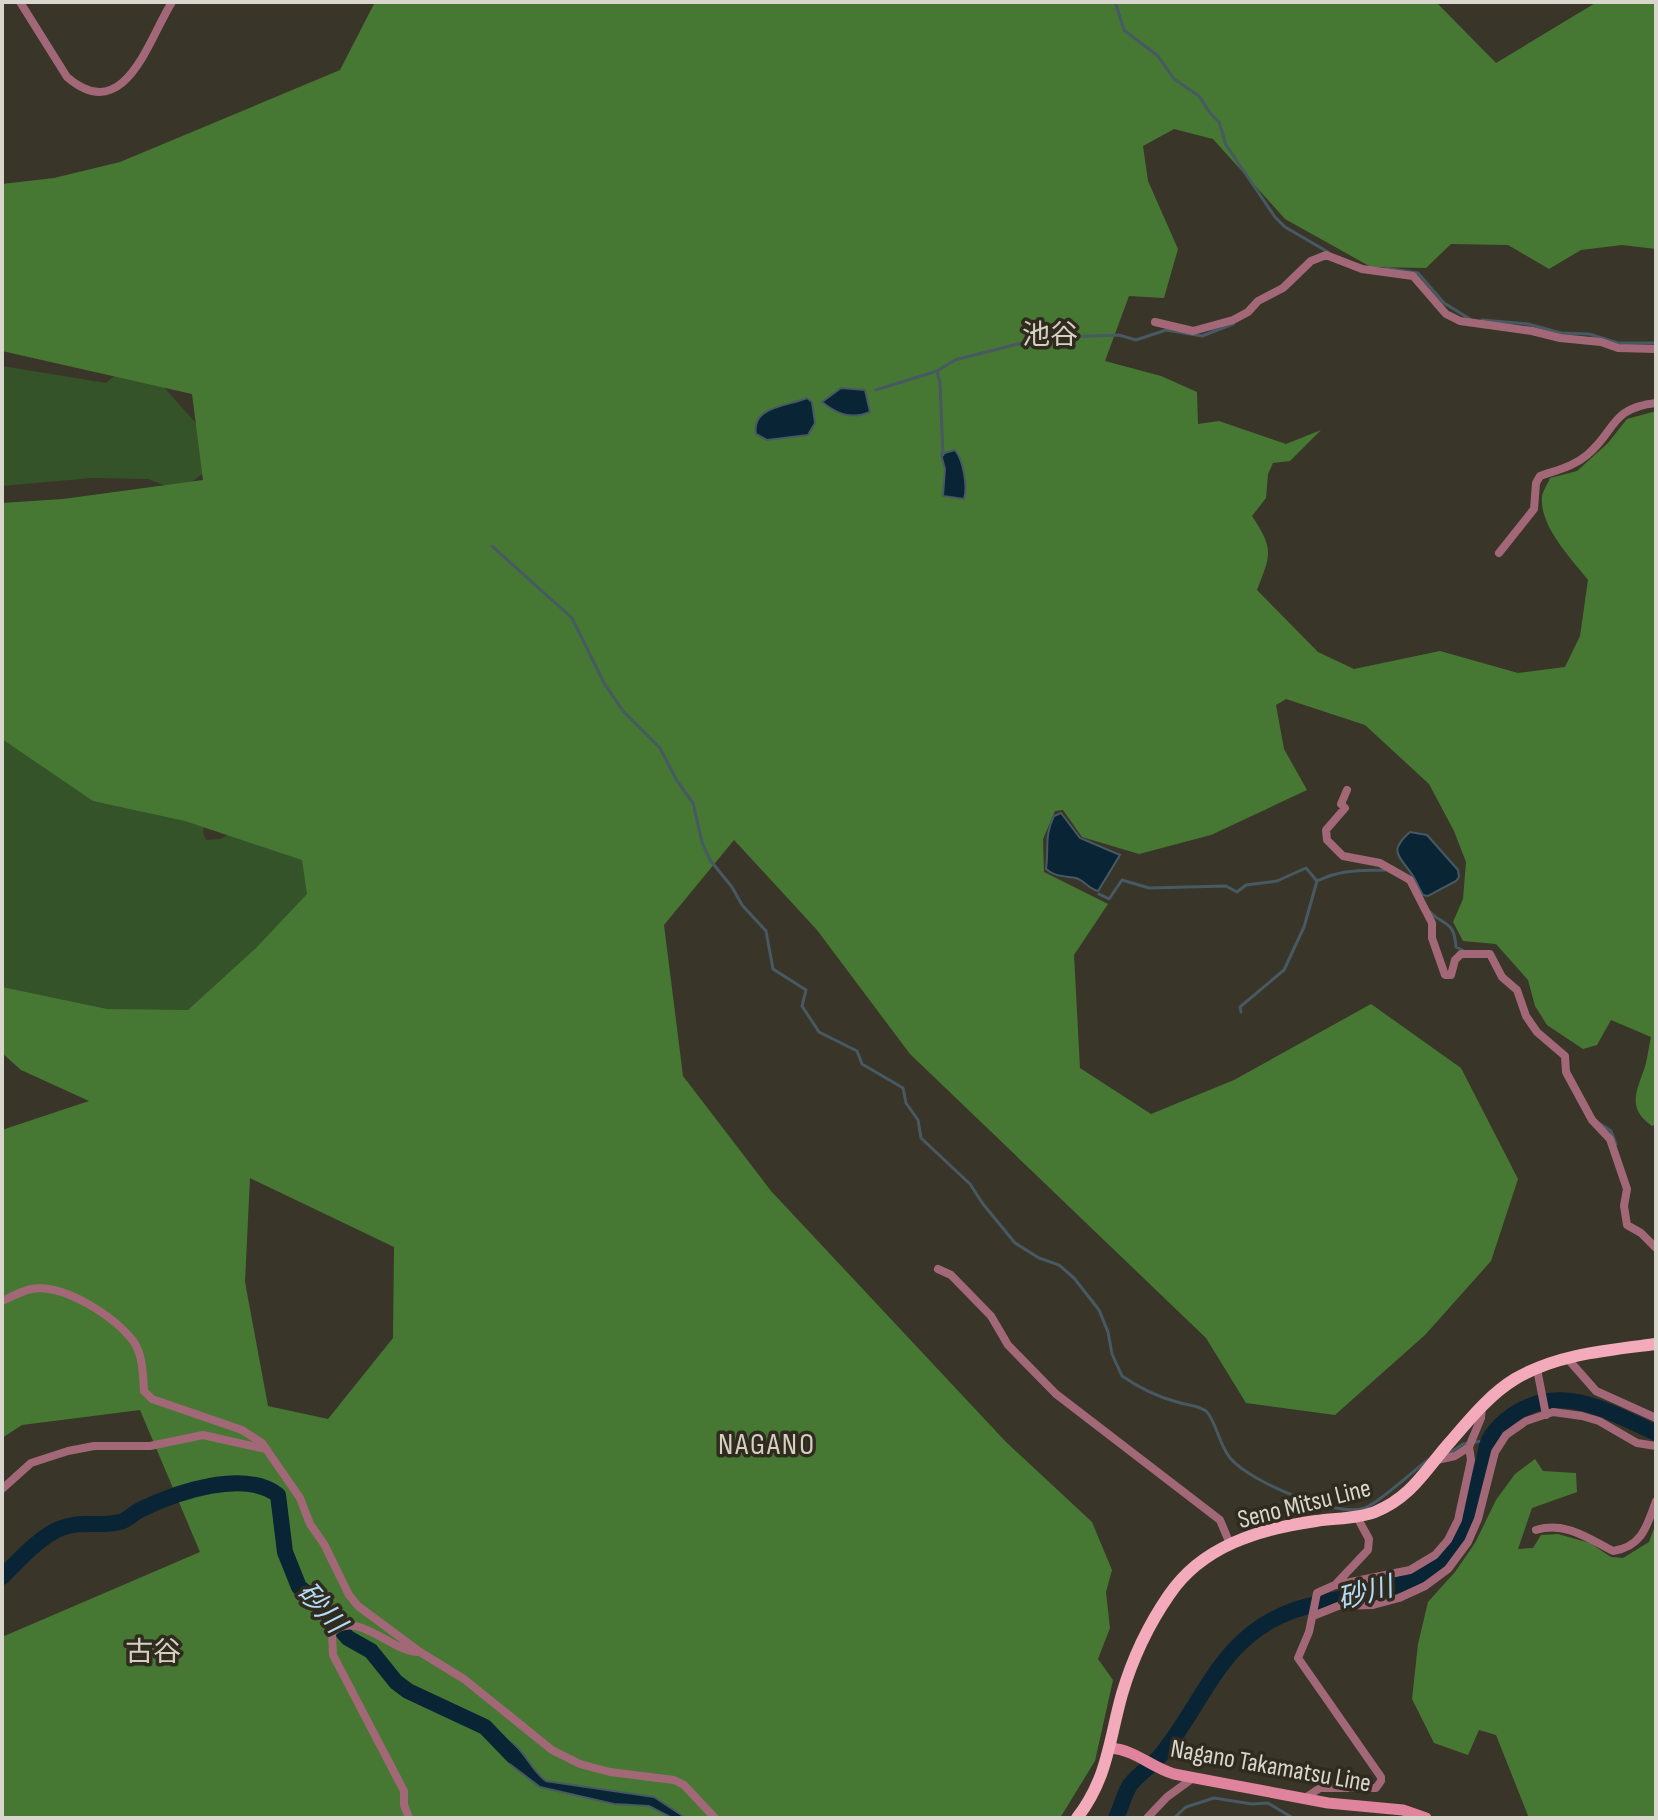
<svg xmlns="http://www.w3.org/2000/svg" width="1658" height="1820" font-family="'Sofia Sans Condensed','Noto Sans JP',sans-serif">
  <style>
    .green { fill: #345329 }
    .forest { fill: #467834; fill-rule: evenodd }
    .water { fill: #092435; stroke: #475963; stroke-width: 2 }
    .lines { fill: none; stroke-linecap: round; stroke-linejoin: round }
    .stream { stroke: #475963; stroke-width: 3 }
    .river { stroke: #092435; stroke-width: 16 }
    .minor { stroke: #a36877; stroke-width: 8 }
    .secondary { stroke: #e0839c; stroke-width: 11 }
    .primary { stroke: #f3aabb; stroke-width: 12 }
    .labels { text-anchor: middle; stroke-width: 7; stroke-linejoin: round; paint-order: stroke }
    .street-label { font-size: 26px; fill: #d9d6ce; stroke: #302b1f }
    .neighbourhood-label { font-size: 28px; fill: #d6d0c1; stroke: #302b1f }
    .water-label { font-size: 28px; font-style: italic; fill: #b3daf7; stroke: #302b1f }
    .quarter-label { font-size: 30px; letter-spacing: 2px; fill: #d6d0c1; stroke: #302b1f }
  </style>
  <rect width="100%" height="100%" fill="#3a3529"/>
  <path class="green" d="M2,366L106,383L118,373L153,375L203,431L205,472L186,486L172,488L148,479L92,478L2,486Z
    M2,719L207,816L203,832L206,840L220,839L238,830L339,856L240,1026L2,1037Z"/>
  <path class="forest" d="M375,2H1436L1496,63L1597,2H1656V249L1622,245L1581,250L1549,269L1508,245L1451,244L1426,268L1371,267L1285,219L1213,139L1174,129L1143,146L1148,181L1178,249L1164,298L1129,296L1105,361L1161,376L1197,392L1198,424L1219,421L1286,444L1321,430L1290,461L1273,463L1268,474L1266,498L1252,516C1274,549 1271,554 1257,590L1318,652L1354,669L1440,651L1518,673L1565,667L1580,636L1588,580C1571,558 1539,526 1542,496C1543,491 1548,483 1550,478L1577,471L1608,443L1627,419L1656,411V1124L1652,1126C1624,1107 1639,1088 1646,1063C1648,1054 1649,1045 1651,1037L1611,1020L1597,1045L1583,1049L1547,1025L1535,1006L1528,980L1496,944L1463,941L1453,922L1463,899L1466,862L1454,831L1429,784L1365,725L1286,699L1276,705L1284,749L1307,790L1211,835L1139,854L1082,837L1063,810L1055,811L1043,839L1044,872L1108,904L1074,955L1080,1068L1151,1114L1234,1080L1371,1004L1461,1068L1518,1179L1491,1261L1425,1335L1335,1415L1246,1403L1206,1338L910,1054L817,930L734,840L664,925L683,1076L771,1191L1006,1442L1092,1522L1112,1570L1106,1592L1110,1628L1098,1659L1113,1680L1095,1761L1060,1818H2V1637L200,1552L140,1410L22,1425L2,1438V1130L89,1101L21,1070L2,1053V987L107,1009L188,1010L256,948L307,894L302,860L185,821L93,801L2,739V503L63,499L203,480L192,394L2,351V184L54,178L120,162L340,70ZM250,1178L394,1247L393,1338L328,1419L268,1406L245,1282Z
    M1535,1459L1543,1471L1576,1473L1577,1492L1532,1508L1518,1549L1533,1548L1541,1535L1558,1534L1590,1543L1611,1557L1623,1558L1649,1542L1656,1523V1818H1529L1496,1735L1479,1730L1468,1755L1434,1743L1412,1699L1418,1644L1428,1602L1455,1572L1475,1543L1496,1500L1515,1474Z"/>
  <path class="water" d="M841,388L865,390L870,412C851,420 837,414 822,402Z
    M807,398L812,402L815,423L808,435L767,440L756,434C751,406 789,406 807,398Z
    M955,450C963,460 968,486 964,499L943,496L945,469L941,454Z
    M1061,813L1080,838L1120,855L1098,891C1089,889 1085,881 1076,878C1065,876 1055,877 1046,869C1049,848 1044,836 1054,816Z
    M1410,832L1427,835L1458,870L1459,877L1456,881L1428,896L1423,895C1419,889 1417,882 1413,876C1400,856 1387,852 1410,832Z
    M502,1738C526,1747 527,1767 546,1781L654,1797L686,1818H672L649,1806L614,1804L540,1787L511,1765L498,1742Z"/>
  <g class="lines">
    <path class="stream" d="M1115,2L1124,30L1158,56L1174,79L1199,96L1210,113L1219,122L1226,145L1275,217L1285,227L1328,252
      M1385,268L1418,273L1444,303L1470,319
      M1482,320L1528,324L1561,333L1589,334L1618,343H1656
      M937,371L940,383L943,455
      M876,390L937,371L955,360L1041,338L1119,335L1136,340L1166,330L1202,336L1233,324
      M492,546L572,618L604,683L623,711L660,748L677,781L693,803L702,842L710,860L732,887L742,905L766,931L773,969L806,990L802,1006L819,1032L857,1051L862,1064L903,1088L906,1103L918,1120L921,1138L970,1184L983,1204L1015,1243L1039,1258L1059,1265L1074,1278L1099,1310L1108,1332L1112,1354L1122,1376C1138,1387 1158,1397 1177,1402C1186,1405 1198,1405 1206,1411C1216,1420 1219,1446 1231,1459C1251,1482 1335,1518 1365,1508C1379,1503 1414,1470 1428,1460
      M1099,894L1109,899L1122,880L1149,888L1226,886L1237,892L1246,885L1277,881L1306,868L1317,881C1343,869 1359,871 1386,870
      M1430,912C1445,927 1454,920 1456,947L1464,951
      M1241,1012L1240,1007L1284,970L1304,927L1317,881
      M1599,1123L1611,1131L1616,1144
      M1448,1454L1463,1444L1489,1440
      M1174,1818L1186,1807L1214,1798L1252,1804L1268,1803L1293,1818"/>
    <path class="river" d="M2,1577C18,1561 34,1543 53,1532C77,1518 98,1528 120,1522C128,1520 134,1512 142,1509C177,1492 244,1469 278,1495L285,1552L299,1587L315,1600L348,1638L371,1651L396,1682L408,1691L485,1727L513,1756
      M1116,1818C1121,1808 1124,1794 1130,1785C1138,1774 1152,1766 1161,1755C1205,1701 1220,1637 1292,1611C1343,1592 1403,1598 1444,1557C1468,1534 1474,1495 1483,1464C1485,1456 1486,1447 1489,1440C1497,1425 1514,1412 1530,1406C1572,1388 1618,1416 1656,1433"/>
    <path class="minor" d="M20,2L67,77C125,127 149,38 172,2
      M1155,322L1193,331L1233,320L1248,312L1258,301L1283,288L1311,261L1326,255L1362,269L1413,276L1446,314L1460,321L1532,331L1560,338L1601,342L1618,348L1656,349
      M1499,553L1534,509L1536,483L1540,476C1557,470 1573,467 1587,455C1616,431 1610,408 1656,403
      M1347,790L1341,804L1345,808L1326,830L1327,840L1343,856L1380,863L1410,880L1432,923V938L1445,975H1451L1455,960L1461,954H1490L1502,977L1517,990L1526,1016L1537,1032L1565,1056L1566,1072L1592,1120L1610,1139L1627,1189L1624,1206L1627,1225L1641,1233L1656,1248
      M938,1269L951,1275L991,1316L1008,1345L1056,1394L1220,1520L1230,1544
      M2,1301C11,1297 22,1291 31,1289C64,1283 115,1317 134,1342C143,1356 143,1375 144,1391L152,1399L242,1430L262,1443L300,1498L310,1524L324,1544L349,1595L358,1606L420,1652L464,1679L552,1750L580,1764L610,1772L674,1780L684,1785L715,1818
      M1567,1358L1596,1391L1656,1418
      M1537,1369L1546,1415
      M1437,1460L1455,1456L1469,1447
      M2,1489L31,1463L68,1451L94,1446H150L203,1435L266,1449
      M1536,1530C1566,1521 1589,1539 1613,1551C1642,1547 1647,1526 1656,1501
      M1336,1585L1410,1570L1435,1555L1448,1540L1458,1520L1471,1460L1469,1447L1481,1418L1482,1407
      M1313,1616L1338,1606L1373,1605L1399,1598L1425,1586L1448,1569L1468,1542L1478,1519L1495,1452L1506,1435L1526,1421L1553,1412L1582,1416L1599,1421L1637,1443L1656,1446
      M1305,1798L1320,1788H1376L1381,1781V1777L1298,1658L1309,1632L1317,1593L1335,1585L1368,1550L1369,1539L1357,1517
      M409,1818L404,1805V1791L333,1655L332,1633C356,1608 393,1653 419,1652
      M1147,1818L1167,1797L1193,1778"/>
    <path class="secondary" d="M1111,1748C1135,1750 1151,1767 1174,1774L1328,1803L1403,1810L1426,1818"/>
    <path class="primary" d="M1077,1818C1108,1778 1109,1740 1122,1694C1132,1660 1149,1624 1169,1595C1202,1546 1259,1529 1316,1521C1335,1518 1357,1519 1375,1512C1412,1497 1426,1469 1450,1442C1469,1420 1490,1394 1515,1379C1557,1354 1609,1350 1656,1344"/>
  </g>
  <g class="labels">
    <g class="street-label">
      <text transform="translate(1304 1503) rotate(-14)" y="9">Seno Mitsu Line</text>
      <text transform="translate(1271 1765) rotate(10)" y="9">Nagano Takamatsu Line</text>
    </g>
    <g class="neighbourhood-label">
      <text x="1050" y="344">池谷</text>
      <text x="153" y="1661">古谷</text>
    </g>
    <g class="water-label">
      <text transform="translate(1365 1592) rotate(-15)" y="10">砂川</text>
      <text transform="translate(322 1607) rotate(49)" y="10">砂川</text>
    </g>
    <g class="quarter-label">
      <text x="767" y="1454">NAGANO</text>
    </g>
  </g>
  <rect width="1658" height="1820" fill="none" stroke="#d9d6ce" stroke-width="8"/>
</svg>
